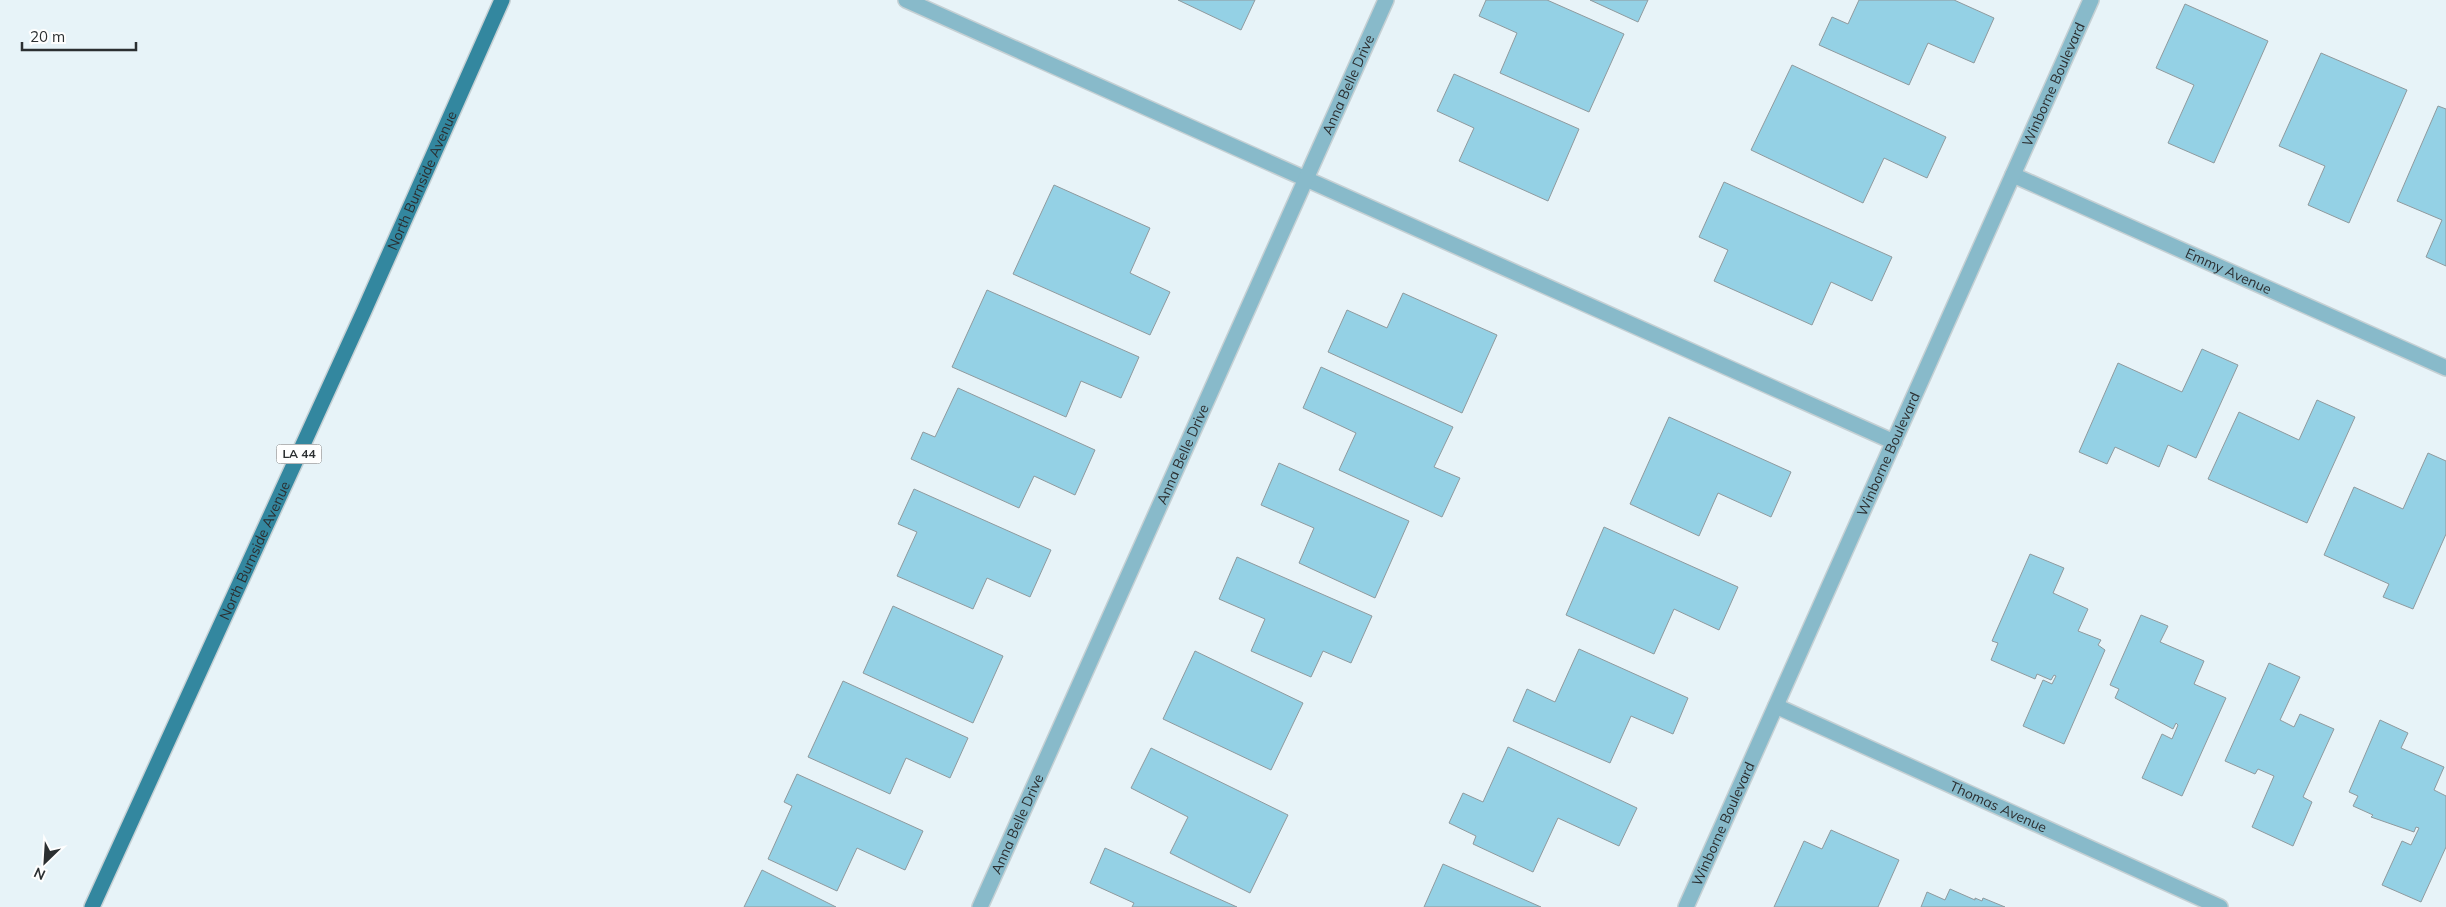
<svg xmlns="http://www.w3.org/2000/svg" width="2446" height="907" font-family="Mulish,sans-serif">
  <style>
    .building { fill: #94d1e5; stroke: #8f9a9e }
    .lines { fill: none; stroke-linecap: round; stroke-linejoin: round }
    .minor-casing { stroke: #c5d0d4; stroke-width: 18 }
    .primary-casing { stroke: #c5d0d4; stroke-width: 18 }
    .minor { stroke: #88baca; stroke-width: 15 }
    .primary { stroke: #33879f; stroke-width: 15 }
    .labels { text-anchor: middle; stroke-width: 4; stroke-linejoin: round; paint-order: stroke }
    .shield { fill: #fefefe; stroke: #6a6d6e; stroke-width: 1 }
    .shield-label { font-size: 12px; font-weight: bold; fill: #2b2f31 }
    .street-label { font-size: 14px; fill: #2b2f31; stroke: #fefefe }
  </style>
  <rect width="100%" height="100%" fill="#e7f3f8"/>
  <path class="building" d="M1178,0H1255L1241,30Z
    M1486,0H1547L1624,34L1589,112L1500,73L1517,33L1479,16Z
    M1590,0H1648L1638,22Z
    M1859,0H1954L1994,18L1974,63L1928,43L1909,85L1819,45L1832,17L1848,24Z
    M2185,4L2268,41L2214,163L2168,143L2194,85L2156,68Z
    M2321,53L2407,90L2349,223L2308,205L2325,166L2279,146Z
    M1792,65L1946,137L1927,178L1884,158L1863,203L1751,150Z
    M1454,74L1579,129L1548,201L1459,161L1474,128L1437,111Z
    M2438,106L2446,109V266L2426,257L2442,220L2397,201Z
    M1724,182L1892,257L1872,301L1831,282L1812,325L1714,281L1728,250L1699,237Z
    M1054,185L1150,228L1130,273L1170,292L1150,335L1013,274Z
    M987,290L1139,357L1121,398L1081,381L1066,417L952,367Z
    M1403,293L1497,335L1462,413L1328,352L1347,310L1387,328Z
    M2202,349L2238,365L2196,458L2168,445L2159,467L2115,447L2107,464L2079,452L2118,363L2182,392Z
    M1321,367L1453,427L1434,467L1460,478L1442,517L1339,470L1356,433L1303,408Z
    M958,388L1095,450L1075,495L1034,476L1019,508L911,459L923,432L935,437Z
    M2317,400L2355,417L2307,523L2208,479L2239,412L2299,440Z
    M1669,417L1791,472L1771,517L1718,493L1699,536L1630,504Z
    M2428,453L2446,461V534L2413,609L2383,597L2389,584L2324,555L2354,487L2403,509Z
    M1279,463L1409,521L1375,598L1299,563L1314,528L1261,505Z
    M914,489L1051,550L1030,597L987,578L973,609L897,576L917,532L898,524Z
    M1604,527L1738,587L1719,630L1674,609L1654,654L1566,615Z
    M2030,554L2064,568L2053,593L2088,609L2078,631L2101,640L2098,645L2105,650L2064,744L2023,726L2043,680L2052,684L2056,676L2054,675L2051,680L2037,674L2035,679L1991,660L1998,643L1992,641Z
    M1237,557L1372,616L1351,663L1323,651L1311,677L1251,651L1265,619L1219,599Z
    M893,606L1003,656L973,723L863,673Z
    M2141,615L2168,626L2160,642L2204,661L2194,684L2226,698L2182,796L2142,778L2162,734L2172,739L2178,725L2176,723L2173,729L2115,698L2119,689L2110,685Z
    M1579,649L1688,698L1673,734L1631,716L1610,763L1513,721L1527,689L1555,702Z
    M1195,651L1303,703L1271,770L1163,719Z
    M2269,663L2300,677L2280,720L2294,727L2300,714L2334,729L2303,797L2312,802L2293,846L2252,827L2274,776L2258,769L2255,774L2225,761Z
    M843,681L968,738L950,778L906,758L890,794L808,757Z
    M2380,720L2408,733L2401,748L2444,767L2434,790L2446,796V847L2421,902L2382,885L2402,841L2411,845L2419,828L2416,827L2414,832L2371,817L2373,815L2353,806L2358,796L2349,792Z
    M1508,747L1637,808L1619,846L1558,818L1533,872L1473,844L1476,836L1449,823L1463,793L1483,802Z
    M1151,748L1288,815L1250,893L1170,853L1188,817L1131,788Z
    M797,774L923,831L905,870L857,848L837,891L768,859L792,806L784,802Z
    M1831,830L1899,860L1878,907H1774L1804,841L1822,849Z
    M1105,848L1237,907H1132L1134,903L1090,883Z
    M1443,864L1541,907H1424Z
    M762,870L836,907H744Z
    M1950,889L1975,900V898L1982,901L1983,898L2005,907H1921L1927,892L1945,900Z"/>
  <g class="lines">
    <defs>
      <g id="minor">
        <path d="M906,0L1894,442"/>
        <path id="s1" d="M2013,175L2446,368"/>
        <path id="s2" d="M1776,706L2220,907"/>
        <path id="s3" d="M980,907L1386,0"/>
        <path id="s4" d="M1686,907L2091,0"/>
      </g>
      <g id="primary">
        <path id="s5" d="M92,907L364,311L502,0"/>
      </g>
    </defs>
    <use href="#minor" class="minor-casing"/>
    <use href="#primary" class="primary-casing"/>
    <use href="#minor" class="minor"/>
    <use href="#primary" class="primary"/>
  </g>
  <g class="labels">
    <rect class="shield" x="276.5" y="444.5" width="45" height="19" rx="4"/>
    <g class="shield-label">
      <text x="299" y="458">LA 44</text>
    </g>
    <g class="street-label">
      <text dy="5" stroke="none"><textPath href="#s3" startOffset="901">Anna Belle Drive</textPath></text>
      <text dy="5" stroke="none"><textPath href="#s4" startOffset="901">Winborne Boulevard</textPath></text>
      <text dy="5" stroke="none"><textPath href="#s5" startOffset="798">North Burnside Avenue</textPath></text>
      <text dy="5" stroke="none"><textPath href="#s1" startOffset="236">Emmy Avenue</textPath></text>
      <text dy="5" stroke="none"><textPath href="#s4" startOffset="496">Winborne Boulevard</textPath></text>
      <text dy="5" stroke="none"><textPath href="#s3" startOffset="496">Anna Belle Drive</textPath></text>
      <text dy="5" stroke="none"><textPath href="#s5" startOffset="392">North Burnside Avenue</textPath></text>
      <text dy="5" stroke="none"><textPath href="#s2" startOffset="244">Thomas Avenue</textPath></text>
      <text dy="5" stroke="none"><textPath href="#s3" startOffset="91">Anna Belle Drive</textPath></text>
      <text dy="5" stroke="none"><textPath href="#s4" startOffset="91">Winborne Boulevard</textPath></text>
    </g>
  </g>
  <g transform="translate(45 862) rotate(205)" stroke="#fefefe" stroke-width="4" paint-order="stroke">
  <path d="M0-4L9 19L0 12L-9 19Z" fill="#2b2f31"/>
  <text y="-8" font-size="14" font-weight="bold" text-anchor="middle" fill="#2b2f31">N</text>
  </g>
  <path d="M22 42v8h114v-8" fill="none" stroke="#2b2f31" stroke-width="2.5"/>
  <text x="30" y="42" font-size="15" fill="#2b2f31" stroke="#fefefe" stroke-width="4" paint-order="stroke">20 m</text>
</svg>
